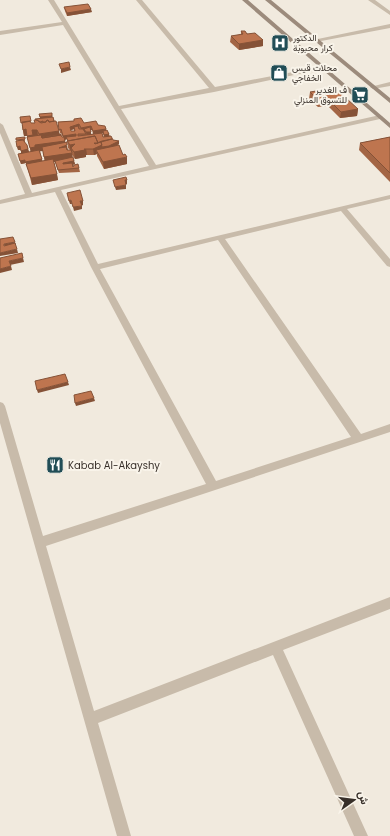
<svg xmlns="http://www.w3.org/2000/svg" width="390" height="836" font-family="Poppins,Vazirmatn,sans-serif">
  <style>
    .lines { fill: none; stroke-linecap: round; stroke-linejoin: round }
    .street { fill: #c8bbaa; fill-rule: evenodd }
    .secondary { fill: #9c8b7c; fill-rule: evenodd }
    .wall { fill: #a36544; fill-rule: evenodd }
    .shaded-wall { fill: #855237 }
    .building { fill: #be754f; stroke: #855237 }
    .labels { text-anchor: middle; stroke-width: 4; stroke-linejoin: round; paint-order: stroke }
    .far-poi-label { font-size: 9px; fill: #372f29; stroke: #f9f4ea; text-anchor: start }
    .poi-label { font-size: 10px; fill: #372f29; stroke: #f9f4ea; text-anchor: start }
  </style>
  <rect width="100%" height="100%" fill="#f1eade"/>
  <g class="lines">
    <path class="street" d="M48,0H54L119,106L209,88L136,0H142L215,87L324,66L327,68L214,92L121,109L156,165L380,115L383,117L380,119L61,190L98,264L390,195V199L347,209L390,259V267L387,266L341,211L225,239L361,434L390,424V432L46,546L94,711L390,597V609L283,650L368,836H354L273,655L98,723L131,836H117L0,423V402L3,403L5,406L43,536L206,484L91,267L55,192L0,204V200L25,194L0,133V123L3,125L32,193L149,166L63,25L0,35V31L62,22ZM218,240L351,437L216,481L100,269Z
      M368,0H375L390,11V15Z
      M390,24V28L316,42L313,40Z
      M390,82V86L373,89L370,87Z"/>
    <path class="secondary" d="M242,0H248L390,123V128Z
      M265,0H271L390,98V103Z"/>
  </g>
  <path class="wall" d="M64,7L92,12L67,16L65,11Z
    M241,31L263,40V46L239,50L230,42L231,36L241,35Z
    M310,92L358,109L357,116L340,118L328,106L318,107L309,99Z
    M39,114L53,117L60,135L62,137H63L61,133H60L58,122L74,121V119L84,123L98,125L106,130L109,134V136L113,140L119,141V144L116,146L127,164L104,169L97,156V154L94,155H86V157L75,159L72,155V151L71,152L72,157L74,161L75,164L73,165V167L79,168L80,172L59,173L55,162H54L58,180L32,185L26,163L21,164L18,154H21V150H18L17,141L25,137V143L27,145L29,152H31L27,136H24L22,126H21L35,123L40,118ZM74,129V131H71V130ZM90,130H92L93,134H91ZM102,133H103L104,137H103ZM67,139L68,148L70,150H68L65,143V140ZM40,151H43L45,161H42Z
    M390,137V182L359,150L360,143Z"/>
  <path class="shaded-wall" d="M91,9L92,12L67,16V13Z
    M263,40V46L239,50V44Z
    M70,67L71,70L61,73V69Z
    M358,109L357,116L340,118L341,112Z
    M52,116L53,119L40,121V117Z
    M79,124V128L71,130L70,127Z
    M91,126L92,130L85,131L84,129L85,131H82L81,128Z
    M26,129L27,136H24L23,130Z
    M106,129V132L103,131V133L93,135V131Z
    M32,130H37L38,136L29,142L27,136Z
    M59,131L60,137L65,141L66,146L67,145L68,152L72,153L73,160L45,163L43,151L36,152L31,154L30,148L35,145L40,141L39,134Z
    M86,132H91V135L87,136Z
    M76,134V138L66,137L67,139L64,140L63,136Z
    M109,134L110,137L105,138L104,135Z
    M96,138L71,148L72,151L71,152L69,143Z
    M102,141V152L96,150L97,154L94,155L93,149L94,143Z
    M119,141V144L109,149L103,150L102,147Z
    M20,146L21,150H18L17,147Z
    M86,148L87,155H86V157L75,159L74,152Z
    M28,149L29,152L21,154V151Z
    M127,157V164L104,169L103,162Z
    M42,159L43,163L26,165V163L21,164L20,161L25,160Z
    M74,161L75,164L63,167V163Z
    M57,174L58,180L32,185L31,178Z
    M125,180H127V184H125Z
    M126,185V189L116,190L115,187Z
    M71,200L72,204H70L69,201Z
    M80,201H83V205H81Z
    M82,206V209L74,211L73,207Z
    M15,242L16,245L5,247L4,244Z
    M17,249L18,253L0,256V253Z
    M23,258L24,262L10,265L9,261Z
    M11,266L12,270L0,273V269Z
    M68,382L69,385L38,393L37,390Z
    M94,398L95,401L76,406L75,403Z"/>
  <path class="building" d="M88,4L91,9L67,13L64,7Z
    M241,31H245L247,34L255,33L263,40L239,44L231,36L243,34Z
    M69,62L70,67L61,69L59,64Z
    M335,88L358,109L341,112L329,100L319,101L310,92Z
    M52,113V116L40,117L39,114Z
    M30,116L31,121L21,123L20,117Z
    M53,117L54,121L49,122L48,120L46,121V122H43V121L40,122L37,120H36L35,119Z
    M81,118L84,123L96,121L98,125L105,126L106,129L93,131L91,126L81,128L79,124L70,127L71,131H75L74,127L78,126L79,129H83L86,134H78V136L102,133L103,137L111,136L113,140L119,141L109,146L102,147L101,142L112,139L102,141L97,143H98L95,136L68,141L66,137L76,136V134L63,136L61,129L59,130L58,122L74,121V119Z
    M34,120H37L41,123L46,122V121L48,120L49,122L56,121L59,131L39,134L37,130H32L33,135L27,136L26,129L23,130L22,122L30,121L31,123H35Z
    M90,127L91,132H86L84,129Z
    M107,130L109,134L104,135L103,131Z
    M61,134V135L42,138V137Z
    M41,135L42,138L61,135L62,137H64L65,141L35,145V147L30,148L27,137Z
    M95,136L98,143H94L95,144L101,142L102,145L93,149H84L85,150L74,152L71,148L75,144L70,145L67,141Z
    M25,137V139L16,140V138Z
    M390,137V173L360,143Z
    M23,140L27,145L28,149L21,151L20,146L17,147L16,141Z
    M67,142V145L59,148L66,147L67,150H71L72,153L44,157L42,147Z
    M119,145L123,155L125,154L127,157L103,162L96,150Z
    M39,150L42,159L25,162V160L20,161L18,154Z
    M73,157L74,161L63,163V164L72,163L73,167L74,165L78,164L79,168L58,170L55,161Z
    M53,159L57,174L31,178L26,164Z
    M126,177L127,180H125L126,185L115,187L113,180Z
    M80,190L83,201H80L82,206L73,207L71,200L69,201L67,193Z
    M13,237L15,242L4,244V246L15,243L17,249L0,253V239Z
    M22,253L23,258L9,261L11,266L0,269V258Z
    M65,374L68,382L37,390L35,381Z
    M91,391L94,398L75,403L74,395Z"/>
  <defs>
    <symbol id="hospital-square" viewBox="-11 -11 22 22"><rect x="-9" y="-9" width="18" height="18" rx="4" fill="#214d56" stroke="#f9f4ea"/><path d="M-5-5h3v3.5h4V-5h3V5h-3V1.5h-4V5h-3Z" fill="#fff"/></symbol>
    <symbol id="shop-square" viewBox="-11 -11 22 22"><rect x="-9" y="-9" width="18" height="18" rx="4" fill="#214d56" stroke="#f9f4ea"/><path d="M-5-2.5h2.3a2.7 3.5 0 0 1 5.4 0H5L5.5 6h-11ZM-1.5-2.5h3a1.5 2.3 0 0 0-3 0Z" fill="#fff"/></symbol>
    <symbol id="supermarket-square" viewBox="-11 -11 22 22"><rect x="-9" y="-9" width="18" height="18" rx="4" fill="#214d56" stroke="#f9f4ea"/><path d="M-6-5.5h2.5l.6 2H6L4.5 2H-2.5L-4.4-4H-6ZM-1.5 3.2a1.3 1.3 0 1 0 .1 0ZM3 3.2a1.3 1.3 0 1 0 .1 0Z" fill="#fff"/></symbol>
    <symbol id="restaurant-square" viewBox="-11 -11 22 22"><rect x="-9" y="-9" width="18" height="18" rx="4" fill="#214d56" stroke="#f9f4ea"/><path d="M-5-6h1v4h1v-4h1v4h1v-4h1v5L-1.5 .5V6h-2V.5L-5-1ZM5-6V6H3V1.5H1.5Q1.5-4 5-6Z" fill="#fff"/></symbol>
  </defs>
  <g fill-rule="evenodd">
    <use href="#hospital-square" x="270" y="33" width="20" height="20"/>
    <use href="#shop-square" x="269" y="63" width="20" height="20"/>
    <use href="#supermarket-square" x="350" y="85" width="20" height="20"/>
    <use href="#restaurant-square" x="45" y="455" width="20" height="20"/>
  </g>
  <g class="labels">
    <g class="far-poi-label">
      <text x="293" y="41">الدكتور<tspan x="293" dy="10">كرار محبوبة</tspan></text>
      <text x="292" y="71">محلات قيس<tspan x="292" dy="10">الخفاجي</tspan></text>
      <text x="347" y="93" text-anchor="end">ف الغدير<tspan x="347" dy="10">للتسوق المنزلي</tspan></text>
    </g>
    <g class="poi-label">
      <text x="68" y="469">Kabab Al-Akayshy</text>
    </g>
  </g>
  <g transform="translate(354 800) rotate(76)" stroke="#f9f4ea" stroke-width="3" paint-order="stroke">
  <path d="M0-3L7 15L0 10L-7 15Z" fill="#372f29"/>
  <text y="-6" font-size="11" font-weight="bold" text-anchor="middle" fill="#372f29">ش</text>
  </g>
</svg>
